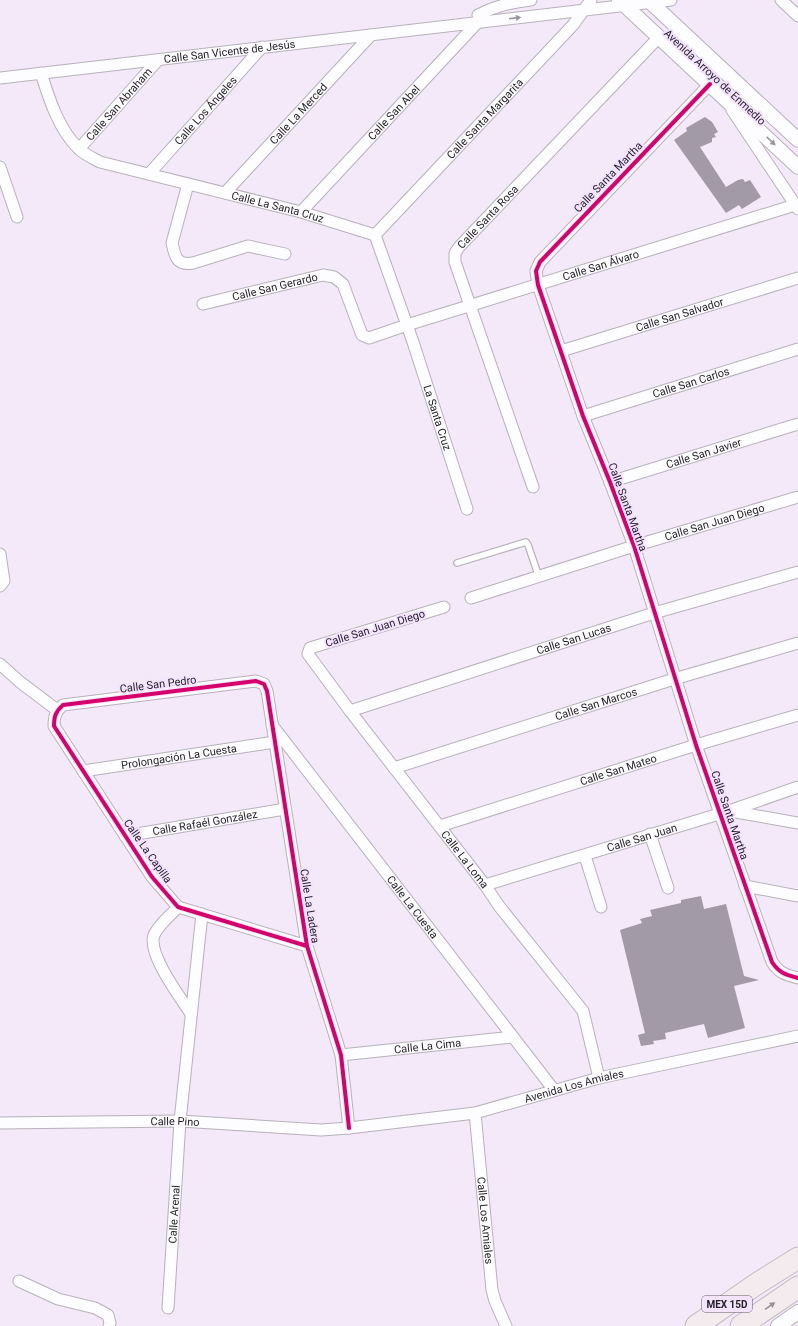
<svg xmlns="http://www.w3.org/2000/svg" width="798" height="1326" font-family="Roboto,sans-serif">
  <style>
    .building { fill: #a29aa6 }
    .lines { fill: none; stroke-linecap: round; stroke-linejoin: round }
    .service-casing { stroke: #b8b1bc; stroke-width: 8 }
    .minor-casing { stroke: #b8b1bc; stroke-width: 13 }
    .tertiary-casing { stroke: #b8b1bc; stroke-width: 16 }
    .motorway-casing { stroke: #c5b8bf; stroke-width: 23 }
    .service { stroke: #fdfcfe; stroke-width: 5.5 }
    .minor { stroke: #fdfcfe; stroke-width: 11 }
    .tertiary { stroke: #fdfcfe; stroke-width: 14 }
    .motorway { stroke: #f3ebed; stroke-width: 21 }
    .cycleway-casing { stroke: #f4e3fe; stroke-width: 6 }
    .cycleway { stroke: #d6006c; stroke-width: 4 }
    .oneway { fill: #9b989d }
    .oneway2 { fill: #968f94 }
    .labels { text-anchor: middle; stroke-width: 4; stroke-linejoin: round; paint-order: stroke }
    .shield { fill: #f4e3fe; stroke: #625968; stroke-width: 1 }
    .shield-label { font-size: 10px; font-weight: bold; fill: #241e27 }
    .street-label { font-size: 11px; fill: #241e27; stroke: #f4e3fe }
  </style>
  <rect width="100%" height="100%" fill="#f3e9f8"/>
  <path class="building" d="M705,117L712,122L718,132L714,134L716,137L712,138V142L700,147L726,187L738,180L743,179L745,182L750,180L761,197L742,209L739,205L726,213L674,140L687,131L686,128Z
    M701,896L704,909L726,904L744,976L759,980L734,986L745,1028L708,1038L704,1024L665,1033L666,1039L653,1041L654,1044L641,1046L638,1035L645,1033L620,930L642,923L640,919L652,916L650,910L681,903V900Z"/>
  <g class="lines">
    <defs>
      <path id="service" d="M457,563L526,542L528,545L539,577"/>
      <g id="minor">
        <path d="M781,0L798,16"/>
        <path d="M478,15C495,6 512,2 531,0"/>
        <path id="s1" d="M41,73C49,99 59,130 79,149C85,155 93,158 100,162L301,212L375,235"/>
        <path id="s2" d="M0,78L671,0"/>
        <path d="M710,84L540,262L536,271L538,285L583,416L610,482L634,546L696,745L772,962C779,973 786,975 798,978"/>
        <path d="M732,110L798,209"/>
        <path id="s3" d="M79,149L158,60"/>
        <path d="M0,167L17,217"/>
        <path id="s4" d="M149,174L262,47"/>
        <path d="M188,184L172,243C175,257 177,266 193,263L248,246L285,254"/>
        <path id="s5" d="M225,193L371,35"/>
        <path id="s6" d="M301,212L477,23L485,12"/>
        <path id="s7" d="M375,235L573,25L591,0"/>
        <path id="s8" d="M375,235L413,342L467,509"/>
        <path id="s9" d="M203,304L323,275L334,277L343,284L362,335L369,338L407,325L795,205"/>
        <path id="s10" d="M561,351L798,278"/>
        <path id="s11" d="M583,416L798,349"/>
        <path id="s12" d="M610,482L798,424"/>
        <path id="s13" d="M533,487L455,262V253L459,247L659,37"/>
        <path d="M0,554L4,581L0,586"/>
        <path id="s14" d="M471,598L634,546L798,497"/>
        <path id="s15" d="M444,607L310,648L308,654L350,711L485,885L499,906L583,1011L599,1078"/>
        <path d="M0,664L20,682L57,710"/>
        <path id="s16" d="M350,711L654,613L798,572"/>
        <path id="s17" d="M272,725L554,1090"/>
        <path id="s18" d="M394,768L674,679L798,643"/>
        <path id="s19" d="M83,771L275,742"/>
        <path d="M730,811L798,823"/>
        <path id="s20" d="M440,826L696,745L798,715"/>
        <path d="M650,834L668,888"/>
        <path id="s21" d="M125,836L285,809"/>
        <path d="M585,856L601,907"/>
        <path id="s22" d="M485,885L729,811L798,787"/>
        <path d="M745,886L798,896"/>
        <path d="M178,907C171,915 159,924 154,935C147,954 181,998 191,1014"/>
        <path d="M307,946L178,907L152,877L54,726C54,716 56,711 63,705L256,681L264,684L267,691L307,946L341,1055L349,1128"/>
        <path id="s23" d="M341,1055L513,1037"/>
        <path id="s24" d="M475,1113L492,1290L495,1301L506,1326"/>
        <path id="s25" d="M0,1123L180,1121L321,1130L349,1128L475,1113L599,1078L798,1036"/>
        <path d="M19,1281L58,1299L95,1308L108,1315L110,1323L109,1326"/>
        <path id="s26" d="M168,1308L180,1121L202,914"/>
      </g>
      <path id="tertiary" d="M619,0L798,167
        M648,0L798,140
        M778,1326L798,1312"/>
      <path id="motorway" d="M696,1326L758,1283L798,1258
        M741,1326L798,1287"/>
    </defs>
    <use href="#service" class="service-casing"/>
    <use href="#minor" class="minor-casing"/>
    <use href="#tertiary" class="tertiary-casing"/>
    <use href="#motorway" class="motorway-casing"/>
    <use href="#service" class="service"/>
    <use href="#minor" class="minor"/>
    <use href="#tertiary" class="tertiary"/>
    <use href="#motorway" class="motorway"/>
    <defs>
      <path id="cycleway" d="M710,84L540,262L536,271L538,285L583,416L610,482L634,546L696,745L772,962C779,973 786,975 798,978
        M307,946L178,907L152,877L54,726C54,716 56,711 63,705L256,681L264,684L267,691L307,946L341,1055L349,1128"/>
    </defs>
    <use href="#cycleway" class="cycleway-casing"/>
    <use href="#cycleway" class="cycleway"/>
  </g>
  <defs><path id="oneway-solid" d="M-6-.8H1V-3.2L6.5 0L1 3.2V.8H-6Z"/></defs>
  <g class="oneway">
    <use href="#oneway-solid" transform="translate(515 18) rotate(-7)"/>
    <use href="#oneway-solid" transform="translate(771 141) rotate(43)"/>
  </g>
  <use class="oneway2" href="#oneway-solid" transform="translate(770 1306) rotate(-35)"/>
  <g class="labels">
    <rect class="shield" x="702" y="1296" width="50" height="16" rx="3"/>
    <g class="shield-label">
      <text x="727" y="1308">MEX 15D</text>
    </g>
    <g class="street-label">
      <text dy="4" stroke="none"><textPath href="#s2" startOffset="231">Calle San Vicente de Jesús</textPath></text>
      <text transform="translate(715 77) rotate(43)" y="4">Avenida Arroyo de Enmedio</text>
      <text dy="4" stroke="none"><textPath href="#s3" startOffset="60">Calle San Abraham</textPath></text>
      <text dy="4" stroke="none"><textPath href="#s4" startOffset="85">Calle Los Ángeles</textPath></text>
      <text dy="4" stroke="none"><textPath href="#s6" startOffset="136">Calle San Abel</textPath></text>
      <text dy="4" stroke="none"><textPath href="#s5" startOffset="108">Calle La Merced</textPath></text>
      <text dy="4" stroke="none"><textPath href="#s7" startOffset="160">Calle Santa Margarita</textPath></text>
      <text transform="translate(608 177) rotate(-46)" y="4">Calle Santa Martha</text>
      <text dy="4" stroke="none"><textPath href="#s1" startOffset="294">Calle La Santa Cruz</textPath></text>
      <text dy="4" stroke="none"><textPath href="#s13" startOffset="296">Calle Santa Rosa</textPath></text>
      <text dy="4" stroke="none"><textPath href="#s9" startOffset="451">Calle San Álvaro</textPath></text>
      <text dy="4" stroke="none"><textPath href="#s9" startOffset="74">Calle San Gerardo</textPath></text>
      <text dy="4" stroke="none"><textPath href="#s10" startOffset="124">Calle San Salvador</textPath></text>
      <text dy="4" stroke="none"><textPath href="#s11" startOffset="113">Calle San Carlos</textPath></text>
      <text dy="4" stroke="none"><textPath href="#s8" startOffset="193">La Santa Cruz</textPath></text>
      <text dy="4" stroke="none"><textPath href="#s12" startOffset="98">Calle San Javier</textPath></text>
      <text transform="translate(628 507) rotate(70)" y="4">Calle Santa Martha</text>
      <text dy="4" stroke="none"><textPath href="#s14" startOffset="255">Calle San Juan Diego</textPath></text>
      <text transform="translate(375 628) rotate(-17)" y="4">Calle San Juan Diego</text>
      <text dy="4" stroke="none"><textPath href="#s16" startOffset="235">Calle San Lucas</textPath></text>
      <text transform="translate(158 684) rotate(-7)" y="4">Calle San Pedro</text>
      <text dy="4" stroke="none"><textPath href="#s18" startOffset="212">Calle San Marcos</textPath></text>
      <text dy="4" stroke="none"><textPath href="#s19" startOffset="97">Prolongación La Cuesta</textPath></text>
      <text dy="4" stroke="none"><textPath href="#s20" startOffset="187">Calle San Mateo</textPath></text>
      <text transform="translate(730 815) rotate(71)" y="4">Calle Santa Martha</text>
      <text dy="4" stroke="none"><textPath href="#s21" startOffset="81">Calle Rafaél González</textPath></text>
      <text dy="4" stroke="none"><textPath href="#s22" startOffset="164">Calle San Juan</textPath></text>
      <text transform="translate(148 851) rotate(55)" y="4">Calle La Capilla</text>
      <text dy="4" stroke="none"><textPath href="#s15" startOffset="405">Calle La Loma</textPath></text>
      <text transform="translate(310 906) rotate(81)" y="4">Calle La Ladera</text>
      <text dy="4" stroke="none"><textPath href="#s17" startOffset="230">Calle La Cuesta</textPath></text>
      <text dy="4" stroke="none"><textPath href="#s23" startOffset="87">Calle La Cima</textPath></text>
      <text dy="4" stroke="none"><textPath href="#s25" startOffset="579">Avenida Los Amiales</textPath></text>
      <text dy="4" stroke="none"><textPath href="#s25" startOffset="175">Calle Pino</textPath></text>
      <text dy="4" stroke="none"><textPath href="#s26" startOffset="94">Calle Arenal</textPath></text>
      <text dy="4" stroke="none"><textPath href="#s24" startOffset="108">Calle Los Amiales</textPath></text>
    </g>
  </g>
</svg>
